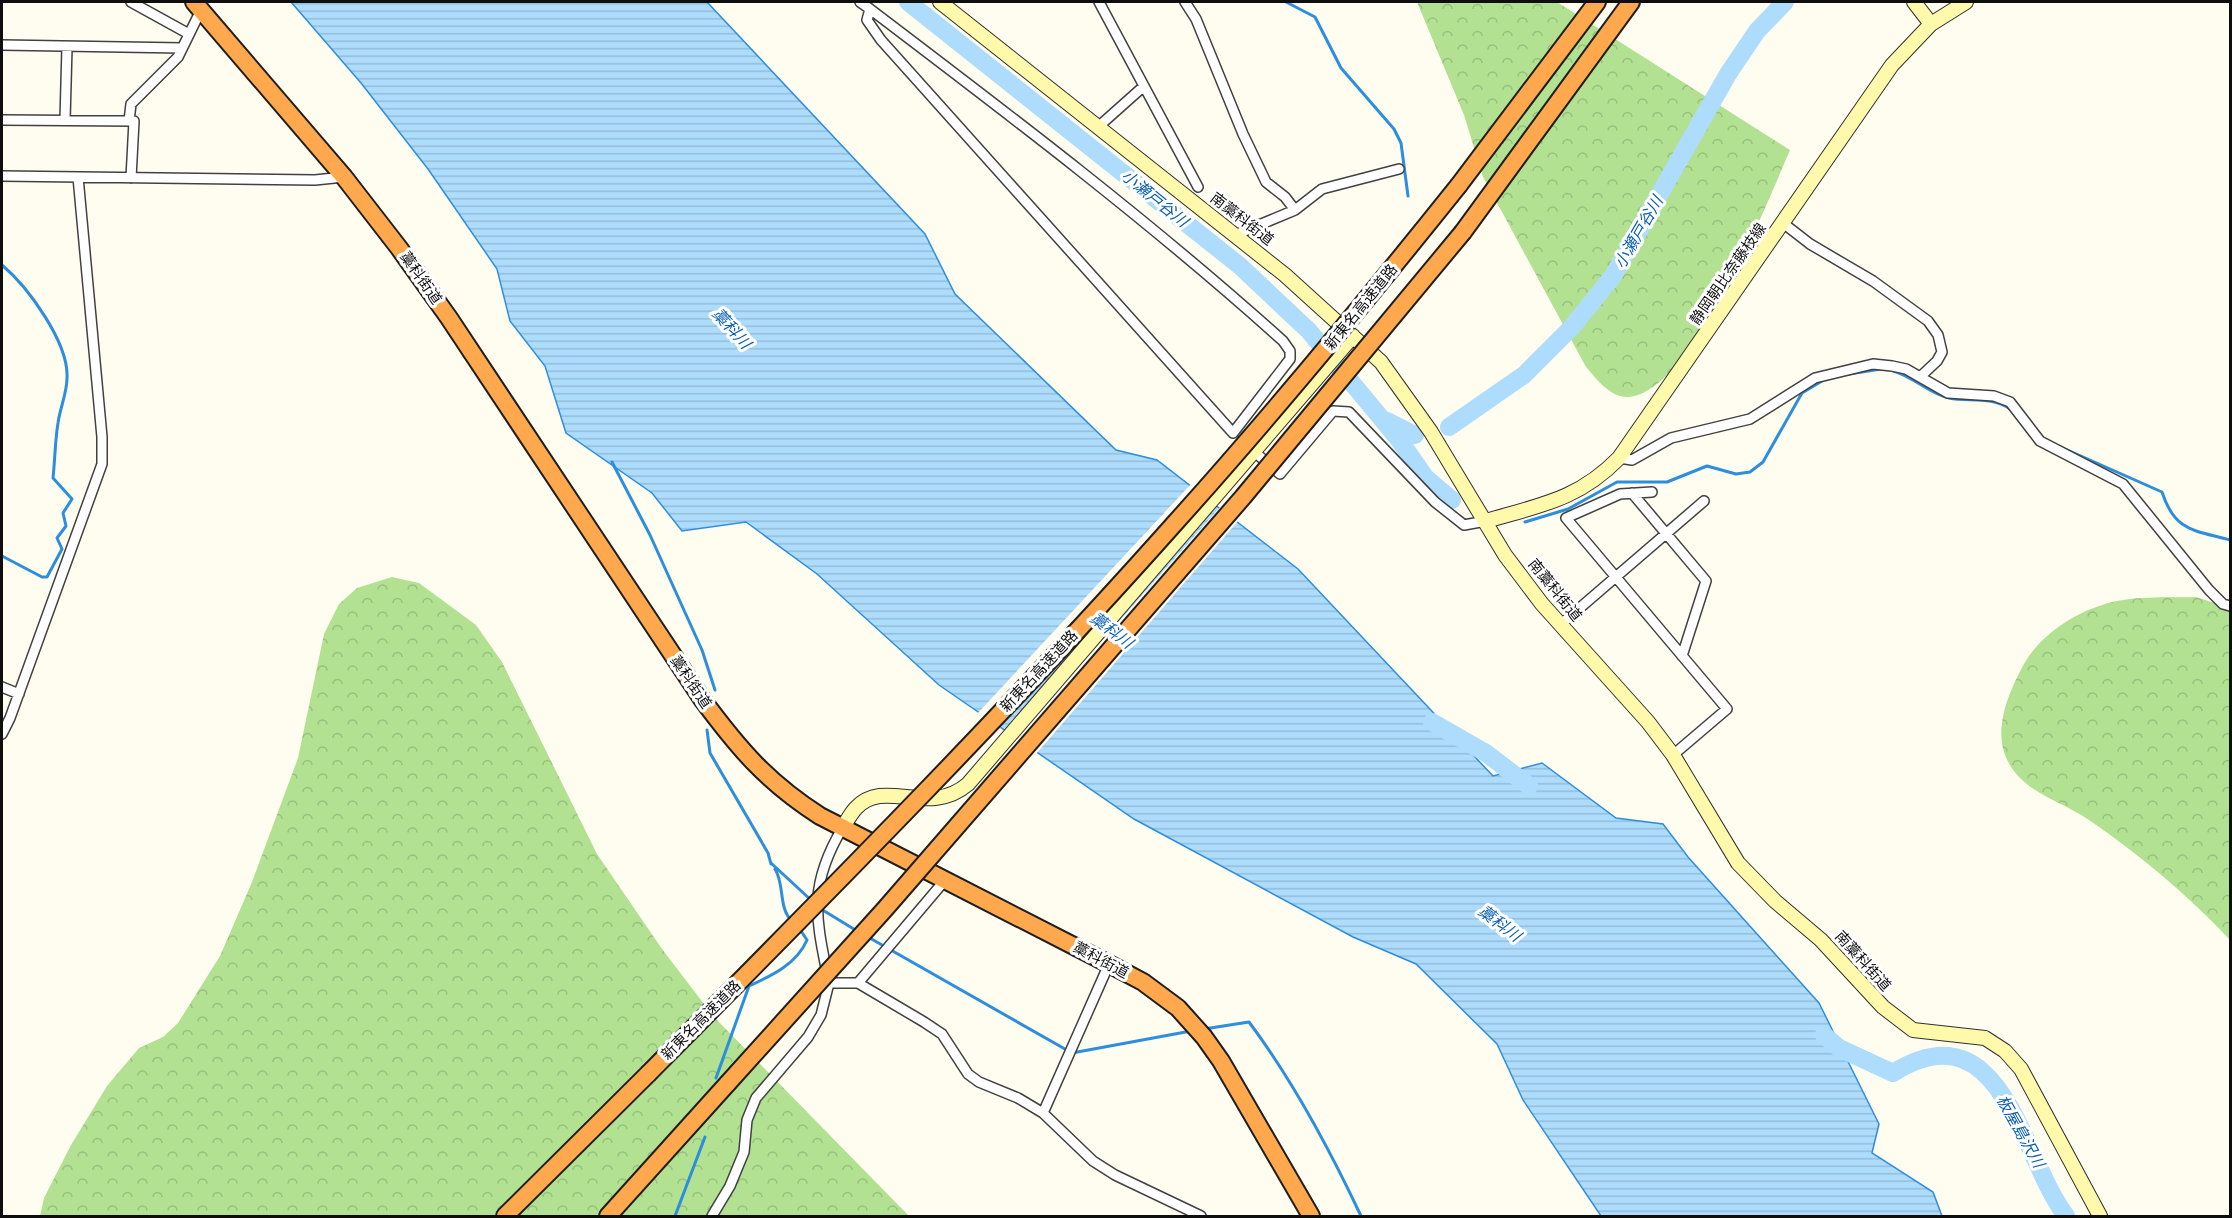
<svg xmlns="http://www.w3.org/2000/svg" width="2232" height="1218" font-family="Georgia,'Noto Sans JP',serif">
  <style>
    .forest { fill: url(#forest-crowns) }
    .water { fill: url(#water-rules); stroke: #2c8edd; stroke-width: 1.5 }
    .pier { fill: #fffdf0 }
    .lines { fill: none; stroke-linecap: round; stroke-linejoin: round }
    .stream { stroke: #2c8edd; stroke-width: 3 }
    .river { stroke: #aedcfd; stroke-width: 18 }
    .street-casing { stroke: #414141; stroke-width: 12 }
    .secondary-casing { stroke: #303030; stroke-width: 16 }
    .highway-casing { stroke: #1f1f1f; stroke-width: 20 }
    .street { stroke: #fff; stroke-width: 9 }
    .secondary { stroke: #fffaab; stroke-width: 14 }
    .highway { stroke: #ffa84e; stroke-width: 16 }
    .highway-bridge-casing { stroke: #1f1f1f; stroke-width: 20; stroke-linecap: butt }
    .highway-bridge { stroke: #ffa84e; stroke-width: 16 }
    .labels { text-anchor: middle; stroke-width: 6; stroke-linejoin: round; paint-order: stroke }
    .street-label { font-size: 15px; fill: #0e0e0e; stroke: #fff }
    .water-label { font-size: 16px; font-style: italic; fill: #095eaf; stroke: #fff }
  </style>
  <defs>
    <pattern id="forest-crowns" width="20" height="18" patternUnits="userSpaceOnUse" patternTransform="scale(1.5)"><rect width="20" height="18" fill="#b2e192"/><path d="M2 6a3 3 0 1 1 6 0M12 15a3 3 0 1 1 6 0" fill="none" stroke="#98c07d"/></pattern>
    <pattern id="water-rules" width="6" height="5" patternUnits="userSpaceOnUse" patternTransform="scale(1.5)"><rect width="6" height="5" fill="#aedcfd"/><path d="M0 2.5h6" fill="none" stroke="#94bcd8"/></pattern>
  </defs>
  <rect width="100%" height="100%" fill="#fffdf0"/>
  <path class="forest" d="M1417,2H1557L1790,150C1766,205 1693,391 1629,397C1610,398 1597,379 1586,367L1483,177L1464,115Z
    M392,577L419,583L476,625L502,662L597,854L662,949L714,1017L909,1216H40L44,1198L71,1145L107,1086L139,1048L163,1037L178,1023L220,956L252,882L298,758L324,634L339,604L357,588Z
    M2196,597L2230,608V940C2188,895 2140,855 2089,820C2059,799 2020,793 2005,755C1994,725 2010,690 2024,664C2040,636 2071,615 2102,605C2130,595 2167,598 2196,597Z"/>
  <path class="water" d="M291,2H707L925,234L955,294L1116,450L1157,460L1298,569L1493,776L1542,763L1616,818L1663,824L1688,857L1819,1003L1879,1124L1872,1153L1933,1192L1942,1216H1601L1523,1100L1497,1044L1416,964L1353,937L1134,819L939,685L817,574L746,522L682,531L652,493L566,433L545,366L510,321L497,269L428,169L361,83Z"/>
  <path class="pier" d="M1192,483L1212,498L1183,531L999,729L977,714Z
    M1221,506L1239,520L1036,754L1014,740Z"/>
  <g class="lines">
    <path class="stream" d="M1286,2L1315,17L1341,68L1394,129L1401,143L1408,196
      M2,265C28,287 69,343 67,378C67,393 60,408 58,423C55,441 55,460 53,478L72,499L63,513L66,526L57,538L62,549L47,577H42L2,556
      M1893,371C1913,376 1929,394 1949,398C1969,402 1992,396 2010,409
      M1849,374L1881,369
      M2056,445L2162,492C2175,532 2194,530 2230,540
      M612,462L650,535L702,650L715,690
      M1525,522L1568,509L1617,482H1667L1707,466L1736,474L1750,472L1763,462L1802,393L1822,381
      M707,730L710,753L768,853L771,864
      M771,863L812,901
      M775,869C785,885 778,908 792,921
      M821,909L857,931
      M868,937L1072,1053L1191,1031
      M1204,1029L1249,1022C1294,1082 1329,1148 1361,1216
      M716,1078L749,986C771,976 797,964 807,940L799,928
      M675,1216L705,1137"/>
    <path class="river" d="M908,2L1240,266L1309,331L1400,441L1425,477L1452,500
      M1387,421L1415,435
      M1449,427L1524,375L1571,328L1613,276L1728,74L1757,31L1785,2
      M1432,722L1486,753L1529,786
      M1824,1035L1839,1048L1893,1073C2002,1005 2021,1157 2066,1216"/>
    <defs>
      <path id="street" d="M131,2L189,34
        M860,2L870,9C1011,116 1152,223 1283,341L1290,351V359L1233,433L881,40L867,20L870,9
        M1099,2L1198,187
        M1185,2L1196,19L1243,134L1266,182L1285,197L1295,210
        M2,45L182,48
        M2,120L134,121L131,178
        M65,120L67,47
        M129,121L131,104L178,57L201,10
        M1098,127L1144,86
        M2,176L315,180L344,177
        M1783,223L1810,244L1873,281L1928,321L1938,335L1942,352L1937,361L1920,377
        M1235,235L1295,210L1322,189L1399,169
        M1250,448L1280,474L1333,411L1349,412L1435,502L1464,525L1486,521
        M1619,458L1632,460L1671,438L1750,419L1815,378L1873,364L1892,366L1906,369L1948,393L1994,396L2010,402L2040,441L2123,484L2209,590L2223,604L2230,606
        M1652,492L1620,494L1566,518L1727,709L1673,755
        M1632,493L1706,581L1682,656
        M1560,625L1704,501
        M2,687L19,694
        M2,734L10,718L102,464V437L78,177
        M843,827C807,887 816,918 829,983H858L924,1022L942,1034L968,1074L979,1082L1018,1098L1043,1113L1093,1161L1115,1175L1201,1216
        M858,983L946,879
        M1043,1113L1109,964
        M712,1216L730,1186L744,1152L747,1120L756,1098L808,1037L821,1015L829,983"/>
      <path id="secondary" d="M940,2L1285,275L1381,362L1431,432L1505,555L1542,604L1648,722L1673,755L1738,863L1775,901L1821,940L1883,1007L1913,1030L1985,1038L2005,1051L2021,1069L2100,1216
        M1914,2L1931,24
        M1486,521C1540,505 1578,500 1619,458L1892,65L1931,24L1966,2
        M843,827C847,821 851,813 856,808C885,777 928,818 968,784L1353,336"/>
      <path id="highway" d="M194,2L344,177L399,248L449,318L702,699C739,749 767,782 820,816L1109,964L1143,982L1178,1008L1204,1037L1221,1061L1311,1216
        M1459,185L1597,2
        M1463,232L1631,2
        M505,1216L648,1074
        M608,1216L728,1083"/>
    </defs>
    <use href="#street" class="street-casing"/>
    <use href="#secondary" class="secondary-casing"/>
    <use href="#highway" class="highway-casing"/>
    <use href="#street" class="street"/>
    <use href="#secondary" class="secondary"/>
    <use href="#highway" class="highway"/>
    <defs>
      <path id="highway-bridge" d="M648,1074C827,893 1006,713 1175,523C1274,413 1367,300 1459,185
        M728,1083L885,909L1243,497L1463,232"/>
    </defs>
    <use href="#highway-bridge" class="highway-bridge-casing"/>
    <use href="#highway-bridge" class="highway-bridge"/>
  </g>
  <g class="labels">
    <g class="street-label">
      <text transform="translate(1242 219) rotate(38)" y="5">南藁科街道</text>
      <text transform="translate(1728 274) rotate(-55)" y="5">静岡朝比奈藤枝線</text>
      <text transform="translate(421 278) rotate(55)" y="5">藁科街道</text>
      <text transform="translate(1361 307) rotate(-51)" y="5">新東名高速道路</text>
      <text transform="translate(1555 590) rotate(51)" y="5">南藁科街道</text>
      <text transform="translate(1039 671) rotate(-47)" y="5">新東名高速道路</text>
      <text transform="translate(691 682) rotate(56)" y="5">藁科街道</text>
      <text transform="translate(1101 960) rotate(28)" y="5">藁科街道</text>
      <text transform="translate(1863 961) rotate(48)" y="5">南藁科街道</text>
      <text transform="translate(701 1020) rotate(-45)" y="5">新東名高速道路</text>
    </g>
    <g class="water-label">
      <text transform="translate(1155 198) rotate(39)" y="6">小瀬戸谷川</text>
      <text transform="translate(1638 232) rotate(-60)" y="6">小瀬戸谷川</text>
      <text transform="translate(732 328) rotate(48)" y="6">藁科川</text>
      <text transform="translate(1112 630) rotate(37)" y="6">藁科川</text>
      <text transform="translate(1500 923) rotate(37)" y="6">藁科川</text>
      <text transform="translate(2021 1131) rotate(61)" y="6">板屋島沢川</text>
    </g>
  </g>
  <rect width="2232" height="1218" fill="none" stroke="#0e0e0e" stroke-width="6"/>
</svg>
